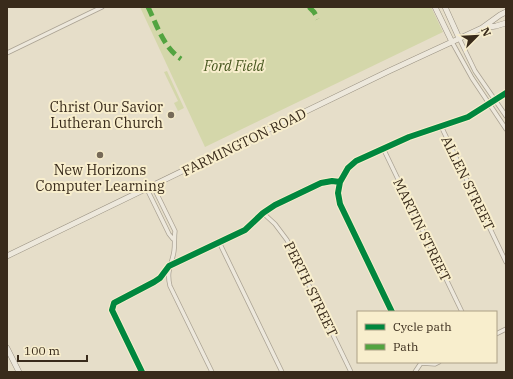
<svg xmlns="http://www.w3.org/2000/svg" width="513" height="379" font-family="'IBM Plex Serif',serif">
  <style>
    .green { fill: #d4d7aa }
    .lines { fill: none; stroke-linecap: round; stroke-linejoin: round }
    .street-casing { stroke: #aaa293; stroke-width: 5 }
    .secondary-casing { stroke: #9a9283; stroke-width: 6 }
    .street { stroke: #ede8dc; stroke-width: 3.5 }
    .secondary { stroke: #ede8dc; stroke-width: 5 }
    .quiet { stroke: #53a440; stroke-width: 5; stroke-dasharray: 10 5; stroke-linecap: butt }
    .cycleway-casing { stroke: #f8eecd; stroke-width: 8 }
    .cycleway { stroke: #00873e; stroke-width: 6 }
    .poi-dot { fill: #766a58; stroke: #f8eecd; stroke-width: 1.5 }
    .labels { text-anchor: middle; stroke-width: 4; stroke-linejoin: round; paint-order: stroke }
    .park-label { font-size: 14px; font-style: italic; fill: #47571f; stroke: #f8eecd }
    .poi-label { font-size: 14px; fill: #392b1b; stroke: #f8eecd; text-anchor: end }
    .street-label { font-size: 14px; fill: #392b1b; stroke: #f8eecd }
  </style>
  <rect width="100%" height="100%" fill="#e6dec9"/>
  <path class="green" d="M140,7H431L443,32L205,147Z
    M167,71L184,108L178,111L174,103L178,101L164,72Z"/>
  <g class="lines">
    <defs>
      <path id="street" d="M459,38L475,71L506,116
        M452,42L472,78L506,129
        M7,53L102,7
        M441,126L506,262
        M383,148L462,312
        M153,186L175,231C174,238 175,244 174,251C172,265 166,270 170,286L212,372
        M147,189L169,234L173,239
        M263,213L275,224L287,240L351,372
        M219,242L282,372
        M392,312L340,204L338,193L340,182L348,168L356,161L409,137L468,117L506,93
        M496,334L506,329
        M421,363L435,364L439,362
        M142,372L112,310L114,303L154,282L160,278L169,266L245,230L263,213L275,205L321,183L332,181L340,182
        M415,372L421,363"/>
      <path id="secondary" d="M435,7L452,42
        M445,7L459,38
        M483,28L496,26L506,23
        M7,256L389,71L482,28L500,15L506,12
        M7,348L19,372"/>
    </defs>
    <use href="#street" class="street-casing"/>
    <use href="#secondary" class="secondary-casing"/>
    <use href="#street" class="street"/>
    <use href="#secondary" class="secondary"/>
    <path class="quiet" d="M148,7C157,25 163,47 181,59
      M309,7L314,12L318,19"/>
    <defs>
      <path id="cycleway" d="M392,312L340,204L338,193L340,182L348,168L356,161L409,137L468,117L506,93
        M142,372L112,310L114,303L154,282L160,278L169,266L245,230L263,213L275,205L321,183L332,181L340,182"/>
    </defs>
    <use href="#cycleway" class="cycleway-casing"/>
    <use href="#cycleway" class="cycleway"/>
  </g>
  <g class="poi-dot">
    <circle cx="171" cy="115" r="4"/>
    <circle cx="100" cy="155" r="4"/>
  </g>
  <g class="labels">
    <g class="park-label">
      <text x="234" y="71">Ford Field</text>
    </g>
    <g class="poi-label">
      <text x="163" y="112">Christ Our Savior<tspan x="163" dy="16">Lutheran Church</tspan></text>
      <text x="100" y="175" text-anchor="middle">New Horizons<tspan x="100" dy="16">Computer Learning</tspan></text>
    </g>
    <g class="street-label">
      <text transform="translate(244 142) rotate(-26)" y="5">FARMINGTON ROAD</text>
      <text transform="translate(468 183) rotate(64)" y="5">ALLEN STREET</text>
      <text transform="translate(422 230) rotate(64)" y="5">MARTIN STREET</text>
      <text transform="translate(311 289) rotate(64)" y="5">PERTH STREET</text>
    </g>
  </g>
  <rect width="513" height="379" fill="none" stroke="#392b1b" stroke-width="16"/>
  <rect x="357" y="311" width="140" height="52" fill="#f8eecd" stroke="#aca086"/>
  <rect x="365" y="324" width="20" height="6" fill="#00873e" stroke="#aca086"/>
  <text x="393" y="331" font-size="12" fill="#392b1b">Cycle path</text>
  <rect x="365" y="344" width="20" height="6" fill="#53a440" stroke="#aca086"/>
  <text x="393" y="351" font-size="12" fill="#392b1b">Path</text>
  <g transform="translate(477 36) rotate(66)" stroke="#f8eecd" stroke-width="3" paint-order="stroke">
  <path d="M0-3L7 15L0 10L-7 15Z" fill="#392b1b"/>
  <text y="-6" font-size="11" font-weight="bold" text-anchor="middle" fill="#392b1b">N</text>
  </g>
  <path d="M18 355v6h69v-6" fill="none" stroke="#392b1b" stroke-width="2"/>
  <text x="24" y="355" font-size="12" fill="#392b1b" stroke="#f8eecd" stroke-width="3" paint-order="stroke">100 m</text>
</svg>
